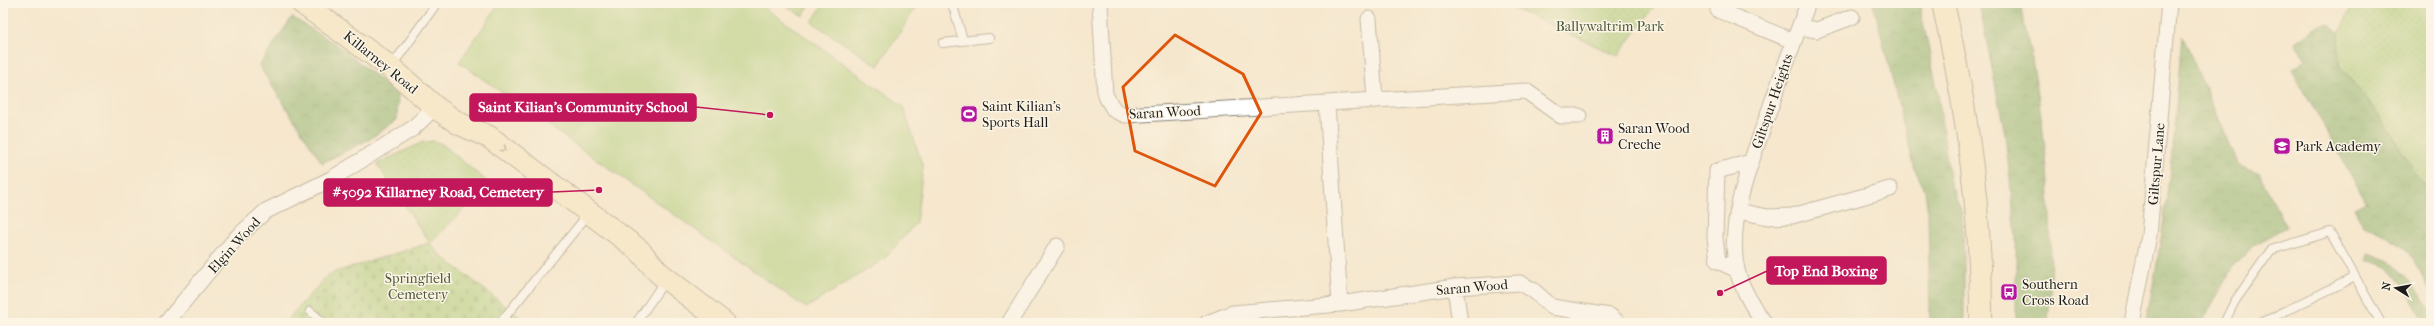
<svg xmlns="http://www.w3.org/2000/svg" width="2434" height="326" font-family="'IM FELL French Canon',serif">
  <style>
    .grass { fill: url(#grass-dots); stroke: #62754a }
    .forest { fill: url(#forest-crowns); stroke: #516642 }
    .cemetery { fill: url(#cemetery-stones); stroke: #62754a }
    .pitch { fill: #a8ce79; stroke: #62754a }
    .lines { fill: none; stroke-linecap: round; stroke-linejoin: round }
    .service-casing { stroke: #888274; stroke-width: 10 }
    .minor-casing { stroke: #888274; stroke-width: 17 }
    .secondary-casing { stroke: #888274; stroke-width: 24 }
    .service { stroke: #fff; stroke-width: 8 }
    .minor { stroke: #fff; stroke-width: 15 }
    .secondary { stroke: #f8e8c3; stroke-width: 22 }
    .oneway { stroke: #958c78 }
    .marked { fill: none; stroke: #de560d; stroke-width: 3; stroke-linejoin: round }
    .labels { text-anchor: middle; stroke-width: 3; stroke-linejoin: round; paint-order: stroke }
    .park-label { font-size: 14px; fill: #4d5a3d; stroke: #fcf5e5 }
    .street-label { font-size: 14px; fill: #1c1c1c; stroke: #fcf5e5 }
    .poi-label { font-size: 14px; fill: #1c1c1c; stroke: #fcf5e5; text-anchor: start }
    .leader { fill: none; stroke: #c2185b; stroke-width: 1.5 }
    .callout-dot { fill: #c2185b; stroke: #fcf5e5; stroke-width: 1.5 }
    .callout { fill: #c2185b; stroke: #c2185b; stroke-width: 1.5 }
    .callout-label { font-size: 15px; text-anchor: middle; font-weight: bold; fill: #fff }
  </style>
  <defs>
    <pattern id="grass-dots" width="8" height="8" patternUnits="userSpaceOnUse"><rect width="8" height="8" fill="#a8ce79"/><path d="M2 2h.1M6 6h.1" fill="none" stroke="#90b068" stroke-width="1.8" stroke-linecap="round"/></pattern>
    <pattern id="forest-crowns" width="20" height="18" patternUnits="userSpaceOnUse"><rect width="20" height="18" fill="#86b169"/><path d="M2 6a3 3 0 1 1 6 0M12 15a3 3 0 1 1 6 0" fill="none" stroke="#6d8f56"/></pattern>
    <pattern id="cemetery-stones" width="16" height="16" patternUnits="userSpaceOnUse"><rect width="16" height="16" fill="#a8ce79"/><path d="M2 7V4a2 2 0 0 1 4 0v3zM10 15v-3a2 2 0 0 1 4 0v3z" fill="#90b068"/></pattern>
  </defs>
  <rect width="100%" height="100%" fill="#fcf5e5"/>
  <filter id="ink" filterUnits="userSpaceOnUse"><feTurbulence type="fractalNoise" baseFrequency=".025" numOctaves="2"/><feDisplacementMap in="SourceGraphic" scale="8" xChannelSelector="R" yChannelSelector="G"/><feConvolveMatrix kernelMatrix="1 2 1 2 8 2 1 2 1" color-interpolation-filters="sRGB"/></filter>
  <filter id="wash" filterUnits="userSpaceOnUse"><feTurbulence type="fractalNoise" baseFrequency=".012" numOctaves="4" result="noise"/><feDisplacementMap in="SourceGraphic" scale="16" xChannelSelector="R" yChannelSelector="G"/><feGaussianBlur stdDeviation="0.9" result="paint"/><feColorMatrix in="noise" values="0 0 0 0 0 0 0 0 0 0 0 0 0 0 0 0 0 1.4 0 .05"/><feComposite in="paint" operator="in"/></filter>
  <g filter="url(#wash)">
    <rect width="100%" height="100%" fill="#f5e7cd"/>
    <path class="grass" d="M1502,3H1657L1618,56Z
      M2353,3H2431V192L2415,172L2380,116L2340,67L2339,33Z
      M434,141L442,144L490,184L430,243L377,164L423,142Z"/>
    <path class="forest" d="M1873,3H1919L1938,93L1950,183L1962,212L1964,256V323H1930L1928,215L1925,190L1915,170Z
      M1979,3H2020C2026,36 2035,69 2039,102C2050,175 2054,250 2048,323H2016V237L2005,134Z
      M292,17L339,46L398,95L397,120L370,139L322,163L259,66Z
      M2329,23L2339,33L2340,67L2380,116L2415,172L2431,192V290L2408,251L2389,237L2363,225L2354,208L2366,202L2292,69L2305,60L2295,42L2314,28Z
      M2182,35L2238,165L2258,172L2287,227L2254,245L2232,268L2202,323H2145C2167,229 2174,131 2182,35Z
      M2369,253L2390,261L2409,279L2431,310V323H2425L2402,283L2387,267L2366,259Z"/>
    <path class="cemetery" d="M430,243L439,254L527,323H284L329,274Z"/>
    <path class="pitch" d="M500,3H758L903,106L923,167L916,223L884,259L806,308L459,62Z
      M781,3H811L803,16Z
      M824,3H919L878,66L812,22Z"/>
  </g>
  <g filter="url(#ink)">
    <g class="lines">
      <defs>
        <path id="service" d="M952,3L963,40
          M943,43L989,38
          M391,67L437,3
          M310,311L324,323
          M500,323L589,213
          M636,323L666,279
          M2224,323L2235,301L2271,250L2330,232L2381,323
          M2261,323L2355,277"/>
        <path id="minor" d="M1100,3L1105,95L1114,110L1125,115L1327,103L1340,304
          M1718,10L1793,41
          M1369,19L1375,99
          M1799,27L1817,30L1852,17
          M1327,103L1526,91L1561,116H1579
          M1738,211L1768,217L1792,216L1890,189
          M1737,270L1718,261L1715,238L1717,171L1751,162
          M1455,287L1460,323
          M166,323L237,237L266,211L331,179L412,129L435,107
          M1009,323L1057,246
          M1207,323L1233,313L1340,304L1455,287L1520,283L1533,290L1552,307L1610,316L1618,323
          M1765,323C1755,313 1740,284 1737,270C1726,222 1751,162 1767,117C1780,79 1794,41 1808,3
          M2132,323L2149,235L2169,3"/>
        <path id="secondary" d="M302,3L390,67L435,107L458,123L489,137L639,250L659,273L724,323
          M1943,3C1967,108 1982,215 1981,323"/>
      </defs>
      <use href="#service" class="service-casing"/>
      <use href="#minor" class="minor-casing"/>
      <use href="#secondary" class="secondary-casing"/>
      <use href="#service" class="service"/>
      <use href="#minor" class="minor"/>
      <use href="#secondary" class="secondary"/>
    </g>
    <defs><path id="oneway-chevron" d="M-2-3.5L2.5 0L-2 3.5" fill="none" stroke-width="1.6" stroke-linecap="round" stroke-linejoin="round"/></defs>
    <use class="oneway" href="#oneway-chevron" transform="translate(504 149) rotate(37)"/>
  </g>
  <path d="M0 0H2434V326H0ZM1175,35L1243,74L1261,113L1215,186L1135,151L1123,87Z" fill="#f5e7cd" fill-opacity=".55" fill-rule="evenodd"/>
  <path class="marked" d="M1175,35L1243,74L1261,113L1215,186L1135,151L1123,87Z"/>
  <defs>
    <symbol id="stadium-square" viewBox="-11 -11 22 22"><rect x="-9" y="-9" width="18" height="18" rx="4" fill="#b5179e" stroke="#fcf5e5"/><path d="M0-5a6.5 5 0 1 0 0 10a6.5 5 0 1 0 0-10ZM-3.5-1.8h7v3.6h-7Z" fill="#fff"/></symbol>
    <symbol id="building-square" viewBox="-11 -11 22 22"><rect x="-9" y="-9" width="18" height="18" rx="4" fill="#b5179e" stroke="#fcf5e5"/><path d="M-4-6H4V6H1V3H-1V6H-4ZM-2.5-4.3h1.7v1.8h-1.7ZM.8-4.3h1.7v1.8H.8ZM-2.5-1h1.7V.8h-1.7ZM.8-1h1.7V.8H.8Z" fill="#fff"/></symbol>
    <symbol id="school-square" viewBox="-11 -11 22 22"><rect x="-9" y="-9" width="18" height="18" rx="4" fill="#b5179e" stroke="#fcf5e5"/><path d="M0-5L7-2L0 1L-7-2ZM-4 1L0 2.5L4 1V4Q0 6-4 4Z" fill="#fff"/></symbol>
    <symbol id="bus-square" viewBox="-11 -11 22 22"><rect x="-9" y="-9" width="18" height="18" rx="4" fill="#b5179e" stroke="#fcf5e5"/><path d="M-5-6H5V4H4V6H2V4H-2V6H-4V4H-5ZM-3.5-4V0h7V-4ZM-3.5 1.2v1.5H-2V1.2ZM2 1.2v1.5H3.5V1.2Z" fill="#fff"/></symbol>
  </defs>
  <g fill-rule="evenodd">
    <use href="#stadium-square" x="959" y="104" width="20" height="20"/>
    <use href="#building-square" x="1595" y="126" width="20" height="20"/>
    <use href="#school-square" x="2272" y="136" width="20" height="20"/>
    <use href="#bus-square" x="1999" y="282" width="20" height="20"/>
  </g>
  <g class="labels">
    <g class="park-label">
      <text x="1610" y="31">Ballywaltrim Park</text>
      <text x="418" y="283">Springfield<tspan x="418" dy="16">Cemetery</tspan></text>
    </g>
    <g class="street-label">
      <text transform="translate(381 62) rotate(39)" y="5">Killarney Road</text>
      <text transform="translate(1772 101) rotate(-71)" y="5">Giltspur Heights</text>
      <text transform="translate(1165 112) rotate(-3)" y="5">Saran Wood</text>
      <text transform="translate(2156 164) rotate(-85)" y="5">Giltspur Lane</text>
      <text transform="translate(234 245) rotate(-48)" y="5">Elgin Wood</text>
      <text transform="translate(1472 287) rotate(-5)" y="5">Saran Wood</text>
    </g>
    <g class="poi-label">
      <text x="982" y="111">Saint Kilian's<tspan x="982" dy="16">Sports Hall</tspan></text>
      <text x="1618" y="133">Saran Wood<tspan x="1618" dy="16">Creche</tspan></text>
      <text x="2295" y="151">Park Academy</text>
      <text x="2022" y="289">Southern<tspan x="2022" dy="16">Cross Road</tspan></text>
    </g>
  </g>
  <path class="leader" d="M770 115L696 107M599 190L552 192M1720 293L1767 271"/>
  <g class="callout-dot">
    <circle cx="770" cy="115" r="4"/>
    <circle cx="599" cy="190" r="4"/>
    <circle cx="1720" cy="293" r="4"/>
  </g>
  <g class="callout">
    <rect x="470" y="94" width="226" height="27" rx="4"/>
    <rect x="324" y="179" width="228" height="27" rx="4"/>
    <rect x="1767" y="257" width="119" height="27" rx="4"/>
  </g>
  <g class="callout-label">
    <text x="583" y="112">Saint Kilian's Community School</text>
    <text x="438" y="197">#5092 Killarney Road, Cemetery</text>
    <text x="1826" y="276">Top End Boxing</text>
  </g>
  <rect width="2434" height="326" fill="none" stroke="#fcf5e5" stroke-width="16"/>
  <g transform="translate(2396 288) rotate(281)" stroke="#fcf5e5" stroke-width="3" paint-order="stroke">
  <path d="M0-3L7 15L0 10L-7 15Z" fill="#1c1c1c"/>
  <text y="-6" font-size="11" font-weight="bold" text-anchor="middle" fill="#1c1c1c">N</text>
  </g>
</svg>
